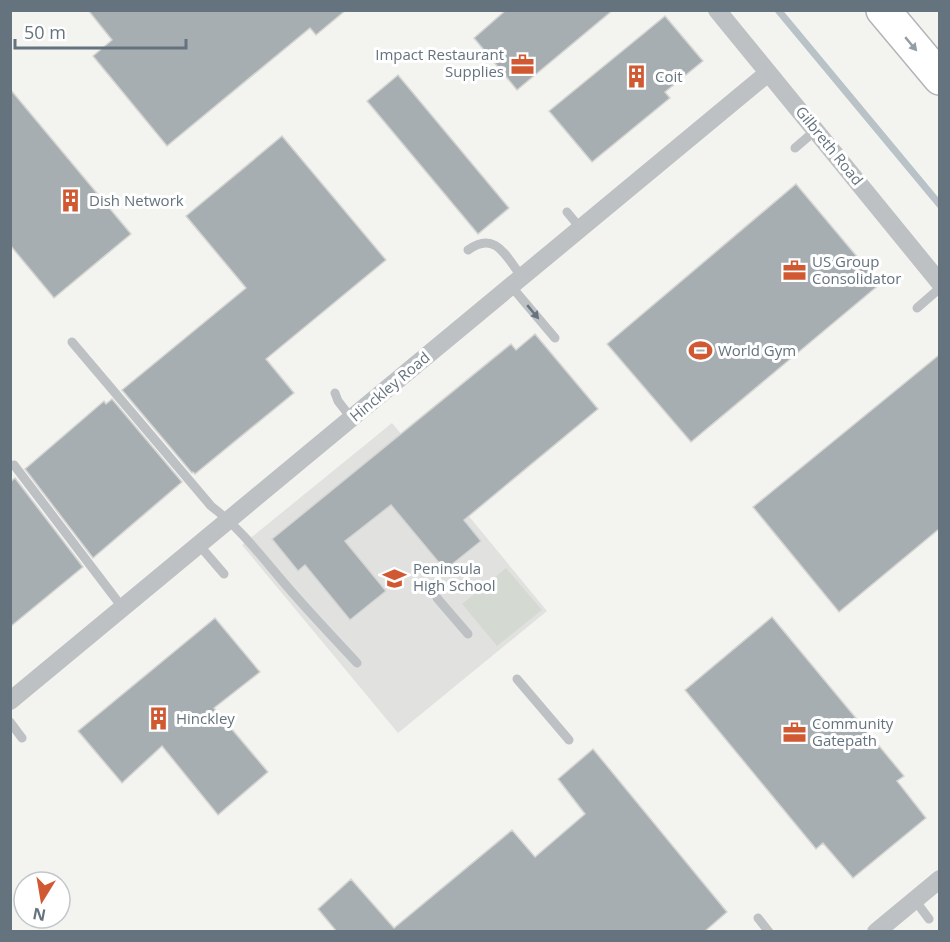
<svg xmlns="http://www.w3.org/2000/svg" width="950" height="942" font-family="'Open Sans',sans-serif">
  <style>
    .built { fill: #e1e2e0 }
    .green { fill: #d4dad1 }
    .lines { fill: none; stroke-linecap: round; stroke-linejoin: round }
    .stream { stroke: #b9c2c7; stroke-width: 7 }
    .building { fill: #a7aeb2; stroke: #d5d5d3; stroke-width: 1.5 }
    .motorway-casing { stroke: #b2b5b8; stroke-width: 36 }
    .service { stroke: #bdc1c4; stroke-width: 9 }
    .minor { stroke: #bdc1c4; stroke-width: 18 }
    .motorway { stroke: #fff; stroke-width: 33 }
    .oneway { fill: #939da5 }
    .oneway2 { fill: #65737e }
    .labels { text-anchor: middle; stroke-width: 6; stroke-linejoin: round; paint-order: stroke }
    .poi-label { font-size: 15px; fill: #65737e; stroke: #fff; text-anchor: start }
    .street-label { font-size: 15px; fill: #65737e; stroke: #fff }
  </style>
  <rect width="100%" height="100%" fill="#f3f3f0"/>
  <path class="built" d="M392,423L547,611L398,733L242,545Z"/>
  <path class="green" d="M506,568L542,610L497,646L462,604Z"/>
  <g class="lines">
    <path class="stream" d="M778,10L940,205"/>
  </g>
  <path class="building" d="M88,10H346L316,35L310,28L167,146L93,56L112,40Z
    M506,10H613L517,90L474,38Z
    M665,16L703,61L665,92L670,98L592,162L549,111Z
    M398,75L509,208L478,234L367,101Z
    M10,89L131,234L54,298L10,245Z
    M282,136L386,260L266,359L294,393L195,474L193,472L192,473L122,390L246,288L186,216Z
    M796,184L880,284L691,442L607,344Z
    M535,334L598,409L464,520L481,541L445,570L391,505L345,541L386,591L350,620L305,565L298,571L272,539L511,344L516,350Z
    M939,355V529L839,612L753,507Z
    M112,399L182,482L93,558L25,469L104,401L106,404Z
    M15,478L83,567L10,627V482Z
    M772,617L904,776L897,781L926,818L853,878L823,843L816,849L685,690Z
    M215,618L260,672L214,708L268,772L218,815L162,746L122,783L78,731Z
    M593,749L727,912L704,932H337L318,909L351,879L394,928L512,830L535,857L585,814L558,779Z"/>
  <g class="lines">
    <defs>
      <path id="motorway" d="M883,10L940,78"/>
    </defs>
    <use href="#motorway" class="motorway-casing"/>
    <path class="service" d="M795,148L816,130
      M567,212L581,229
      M468,250C496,230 506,257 522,277
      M511,286L555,338
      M917,308L940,288
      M72,342L211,506C240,528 261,556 285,584C308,611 333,637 357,663
      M335,393L338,401L352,419
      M14,465L122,607
      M199,545L224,574
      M437,598L468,634
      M517,679L569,740
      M10,722L22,738
      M914,899L929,919
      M758,918L769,932"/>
    <path class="minor" d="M717,10L940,283
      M10,701L768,73
      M876,932L940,879"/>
    <use href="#motorway" class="motorway"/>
  </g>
  <defs><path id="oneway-solid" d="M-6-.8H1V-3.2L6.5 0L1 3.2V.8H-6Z" transform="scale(1.5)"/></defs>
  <use class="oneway" href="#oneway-solid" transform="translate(911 44) rotate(50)"/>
  <use class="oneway2" href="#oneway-solid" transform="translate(533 312) rotate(50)"/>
  <defs>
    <symbol id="office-bare" viewBox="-9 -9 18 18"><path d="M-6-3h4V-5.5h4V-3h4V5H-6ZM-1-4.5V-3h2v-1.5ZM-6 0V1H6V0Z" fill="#d15932" stroke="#fff" stroke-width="2.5" paint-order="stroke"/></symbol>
    <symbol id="building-bare" viewBox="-9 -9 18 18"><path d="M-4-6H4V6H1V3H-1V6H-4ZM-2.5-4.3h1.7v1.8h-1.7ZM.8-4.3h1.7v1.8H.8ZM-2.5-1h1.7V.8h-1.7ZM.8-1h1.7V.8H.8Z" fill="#d15932" stroke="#fff" stroke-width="2.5" paint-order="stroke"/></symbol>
    <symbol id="stadium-bare" viewBox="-9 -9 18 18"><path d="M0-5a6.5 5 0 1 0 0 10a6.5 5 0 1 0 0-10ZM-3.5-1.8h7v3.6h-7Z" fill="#d15932" stroke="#fff" stroke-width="2.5" paint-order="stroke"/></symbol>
    <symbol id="school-bare" viewBox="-9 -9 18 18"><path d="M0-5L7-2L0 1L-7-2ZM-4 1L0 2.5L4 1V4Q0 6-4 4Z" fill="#d15932" stroke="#fff" stroke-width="2.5" paint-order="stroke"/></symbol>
  </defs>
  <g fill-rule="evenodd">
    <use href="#office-bare" x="506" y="48" width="33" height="33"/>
    <use href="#building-bare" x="620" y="60" width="33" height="33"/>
    <use href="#building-bare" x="54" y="184" width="33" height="33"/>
    <use href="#office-bare" x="778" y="254" width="33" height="33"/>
    <use href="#stadium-bare" x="684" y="334" width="33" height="33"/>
    <use href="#school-bare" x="378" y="562" width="33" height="33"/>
    <use href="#building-bare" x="142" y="702" width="33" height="33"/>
    <use href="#office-bare" x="778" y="716" width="33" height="33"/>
  </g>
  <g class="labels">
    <g class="poi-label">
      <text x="504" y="60" text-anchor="end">Impact Restaurant<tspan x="504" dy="17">Supplies</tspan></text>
      <text x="655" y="82">Coit</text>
      <text x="89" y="206">Dish Network</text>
      <text x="812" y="267">US Group<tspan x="812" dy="17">Consolidator</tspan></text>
      <text x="718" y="356">World Gym</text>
      <text x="413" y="574">Peninsula<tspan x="413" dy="17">High School</tspan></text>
      <text x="176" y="724">Hinckley</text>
      <text x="812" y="729">Community<tspan x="812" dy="17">Gatepath</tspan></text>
    </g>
    <g class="street-label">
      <text transform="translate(829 146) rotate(51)" y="5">Gilbreth Road</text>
      <text transform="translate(390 387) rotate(-40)" y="5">Hinckley Road</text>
    </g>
  </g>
  <rect width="950" height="942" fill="none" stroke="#65737e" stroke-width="24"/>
  <g transform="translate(42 900) rotate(191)"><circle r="28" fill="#ffffff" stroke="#c1c7cb" stroke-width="1.5"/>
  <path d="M0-4.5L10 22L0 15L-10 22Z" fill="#d15932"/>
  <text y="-9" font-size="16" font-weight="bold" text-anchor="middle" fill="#65737e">N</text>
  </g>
  <path d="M15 39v9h171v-9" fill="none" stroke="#65737e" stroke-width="3"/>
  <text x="24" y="39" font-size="18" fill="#65737e" stroke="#ffffff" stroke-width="4.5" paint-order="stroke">50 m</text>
</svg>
